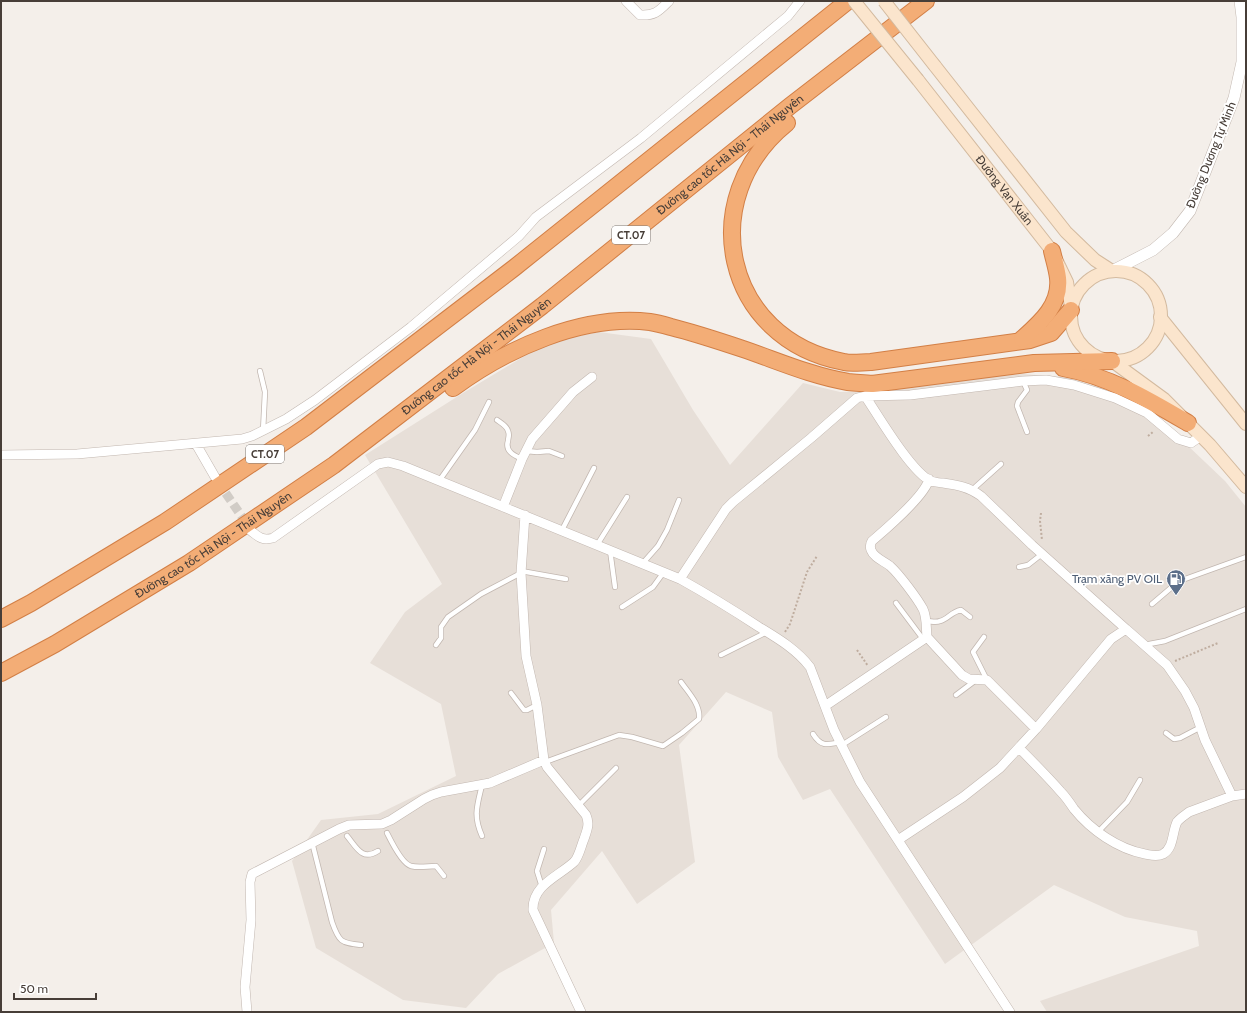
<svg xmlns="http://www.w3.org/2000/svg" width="1247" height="1013" font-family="Cabin,sans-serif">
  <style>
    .residential { fill: #e7dfd8 }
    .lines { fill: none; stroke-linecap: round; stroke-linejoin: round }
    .minor-tunnel { stroke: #d1ccc6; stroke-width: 9; stroke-dasharray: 9 4.5; stroke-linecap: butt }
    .service-casing { stroke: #c2b7b0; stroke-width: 6 }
    .minor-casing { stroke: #c2b7b0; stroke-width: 10 }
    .tertiary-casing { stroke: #c2b7b0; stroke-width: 12 }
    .secondary-casing { stroke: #d3ba9f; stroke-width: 14 }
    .motorway-casing { stroke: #d27f46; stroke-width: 18 }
    .path { stroke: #bfad9f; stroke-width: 2; stroke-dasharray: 2 2; stroke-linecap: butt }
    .service { stroke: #fff; stroke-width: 4.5 }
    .minor { stroke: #fff; stroke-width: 9 }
    .tertiary { stroke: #fff; stroke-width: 11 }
    .secondary { stroke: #fbe5cd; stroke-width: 12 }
    .motorway { stroke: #f3ad76; stroke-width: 16 }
    .secondary-bridge-casing { stroke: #d3ba9f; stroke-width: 14; stroke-linecap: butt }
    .secondary-bridge { stroke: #fbe5cd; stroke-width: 12 }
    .labels { text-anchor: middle; stroke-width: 3.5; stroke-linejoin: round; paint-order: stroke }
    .shield { fill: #fff; stroke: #7e7874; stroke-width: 1 }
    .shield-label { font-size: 11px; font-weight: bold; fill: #473e38 }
    .street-label { font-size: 12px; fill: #473e38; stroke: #fff }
    .service-label { font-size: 12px; fill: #4e5e75; stroke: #fff; text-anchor: end }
  </style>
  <rect width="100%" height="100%" fill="#f4efea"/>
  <path class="residential" d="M599,332L651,339L693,410L730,465L803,383L840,392H867L997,376L1023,374L1064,377L1104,389L1140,406L1185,443L1225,481L1246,507V1012H1047L1040,1001L1199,946L1197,931L1125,917L1054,885L945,964L830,789L803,800L778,757L772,712L726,692L679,745L695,862L637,904L602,851L551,910L554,943L498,974L466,1008L403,1000L316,948L292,861L321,820L378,814L456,776L441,704L370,663L405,612L442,584L365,455L463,393L548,342Z"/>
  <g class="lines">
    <path class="minor-tunnel" d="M218,482L249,527"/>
    <defs>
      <path id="service" d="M260,371L265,392L263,431
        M1023,381L1027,390L1018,402L1017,406L1027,432
        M497,420C501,423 507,426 508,431C510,435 508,438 508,441C505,451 513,455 522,459
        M526,451L537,452L549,451L562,456
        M439,481L475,430L489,402
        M972,490L1001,464
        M562,530L594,468
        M597,545L627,497
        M610,550L615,587
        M643,563L658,546L667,530L679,500
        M1019,567L1028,565L1042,554
        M521,571L566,579
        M896,603L923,639
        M1152,604L1172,587L1185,579L1246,557
        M622,607L653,587L661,576L665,573
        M926,621C931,621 936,623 940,621C948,619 951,612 961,610L970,617
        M984,637L973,652L987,680
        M436,645L441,638V627L448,617L481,594L521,573
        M1144,645L1165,641L1246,609
        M721,655L767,632
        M511,693L524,710H527L537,705
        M956,695L976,680
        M1166,733L1174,739L1180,738L1201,727
        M813,734C821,747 827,745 841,742
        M842,745L886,717
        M545,762L619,735L632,737L663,746L682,733L699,719C701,705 688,692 681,682
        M482,785C477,806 473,816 482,836
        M578,806L616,768
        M1098,832L1127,802L1140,780
        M387,833C391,841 402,864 411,866C419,868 428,866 436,866L444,876
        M347,836C357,848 362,861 378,851
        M312,842L332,922C339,942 341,943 361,945
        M542,887L537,871L544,849"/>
      <path id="minor" d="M626,1L640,15C655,16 659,11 669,1
        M865,396C878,415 911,472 931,481C935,482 939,483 943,483C957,485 969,487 981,496L1032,545L1126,629
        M196,444L215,477
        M1,455L77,454L242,439L252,436L286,419L315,400L411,327L519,236L536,217L641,138L788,16L800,1
        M929,479C925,496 886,529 872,541C870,544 870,547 871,550C874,558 884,561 890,566C899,574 917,598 923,609C927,617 926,628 927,637L962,675L969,679L987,680L1036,729
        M503,507L522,459L532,439L573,392L592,377
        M525,515L521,573L526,656L537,705L544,760L547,767L586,815C590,824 587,830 584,839C581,846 579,857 574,862C559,876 532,885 533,910L581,1012
        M251,531C259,537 262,541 273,538L378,464L388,462L403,466L680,579
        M825,706L927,637
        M1019,748C1033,762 1048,777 1061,792C1066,797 1070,803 1074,809C1091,830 1118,849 1145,854C1151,855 1157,857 1163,854C1174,848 1172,832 1177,822C1180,818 1185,815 1189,812L1232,796
        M898,840L963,797L1000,768L1036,729L1111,639L1126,629L1167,665L1185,691L1194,708L1205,740L1232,796L1246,794
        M247,1012L245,987L251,920L250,882L252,874L339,829L349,825L382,824L391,820L424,799L432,795L441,792L490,783L544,760
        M1010,1012L860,782L834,730L810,667C796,649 777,638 759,627C733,610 707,594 680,579L726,509L733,502L811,438L857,398L865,396L910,395L1023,381L1046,380L1074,385L1115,398L1147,413L1178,439L1191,443L1201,436"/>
      <path id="tertiary" d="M1112,271L1153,250L1173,233L1190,211L1234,98L1242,62V17L1240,1"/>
      <g id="secondary">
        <path d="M935,66L1066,232L1095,260L1112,271"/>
        <path id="s1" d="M918,80L1052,251L1067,282L1071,307"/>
        <circle cx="1116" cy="316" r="45"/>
        <path d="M1160,317L1246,424"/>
        <path d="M1112,361L1164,399L1210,445L1246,487"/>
      </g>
      <g id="motorway">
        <path d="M787,123C694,198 723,339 844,362C852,364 862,362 871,362L1030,340L1051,333L1071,310"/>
        <path d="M1022,339C1040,323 1061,305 1058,278C1057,269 1054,260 1052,251"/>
        <path d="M1063,368C1109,376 1149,400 1188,423"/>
        <path d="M453,388C506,349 582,314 650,322C657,323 664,325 671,327C695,333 719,341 743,349C778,361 812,376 848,382C856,383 864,383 872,384L1034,363L1112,361"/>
        <path d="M1,619L31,603L165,522L306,427L514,268L848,1"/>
        <path id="s2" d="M1,673L55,644L189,563L334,465L542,306L790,106L926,1"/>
      </g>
    </defs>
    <use href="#service" class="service-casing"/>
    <use href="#minor" class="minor-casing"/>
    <use href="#tertiary" class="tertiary-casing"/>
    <use href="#secondary" class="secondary-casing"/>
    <use href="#motorway" class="motorway-casing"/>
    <path class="path" d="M1148,436L1154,431
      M1041,513L1040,521L1042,540
      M785,632L790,624L807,572L817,556
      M857,650L868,666
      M1175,661L1218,643"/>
    <use href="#service" class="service"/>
    <use href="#minor" class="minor"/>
    <use href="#tertiary" class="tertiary"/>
    <use href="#secondary" class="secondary"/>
    <use href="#motorway" class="motorway"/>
    <defs>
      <path id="secondary-bridge" d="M854,1L918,80
        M884,1L935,66"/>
    </defs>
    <use href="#secondary-bridge" class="secondary-bridge-casing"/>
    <use href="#secondary-bridge" class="secondary-bridge"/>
  </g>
  <defs>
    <symbol id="fuel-pin" viewBox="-11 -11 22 30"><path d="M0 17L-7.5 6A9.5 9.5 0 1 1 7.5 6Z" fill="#5c6f8a" stroke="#fff"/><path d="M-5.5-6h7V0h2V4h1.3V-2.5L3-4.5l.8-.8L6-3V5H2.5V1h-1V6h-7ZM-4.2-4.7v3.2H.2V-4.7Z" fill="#fff"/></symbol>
  </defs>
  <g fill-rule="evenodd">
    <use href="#fuel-pin" x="1165" y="568" width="22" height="30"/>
  </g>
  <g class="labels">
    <g class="shield">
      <rect x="612" y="226" width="38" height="18" rx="3"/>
      <rect x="246" y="445" width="38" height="18" rx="3"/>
    </g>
    <g class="shield-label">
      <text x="631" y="239">CT.07</text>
      <text x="265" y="458">CT.07</text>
    </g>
    <g class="street-label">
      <text dy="4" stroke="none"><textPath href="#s2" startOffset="896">Đường cao tốc Hà Nội - Thái Nguyên</textPath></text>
      <text transform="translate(1211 155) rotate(-68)" y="4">Đường Dương Tự Minh</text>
      <text dy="4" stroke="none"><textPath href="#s1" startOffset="140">Đường Vạn Xuân</textPath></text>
      <text dy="4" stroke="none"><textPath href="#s2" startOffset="572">Đường cao tốc Hà Nội - Thái Nguyên</textPath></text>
      <text dy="4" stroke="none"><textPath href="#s2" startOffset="248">Đường cao tốc Hà Nội - Thái Nguyên</textPath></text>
    </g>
    <g class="service-label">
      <text x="1162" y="583">Trạm xăng PV OIL</text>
    </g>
  </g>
  <rect width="1247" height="1013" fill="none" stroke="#473e38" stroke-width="4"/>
  <path d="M14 993v6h82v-6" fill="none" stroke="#473e38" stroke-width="2"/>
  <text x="20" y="993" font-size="12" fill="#473e38" stroke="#ffffff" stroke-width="3" paint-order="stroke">50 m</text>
</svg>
